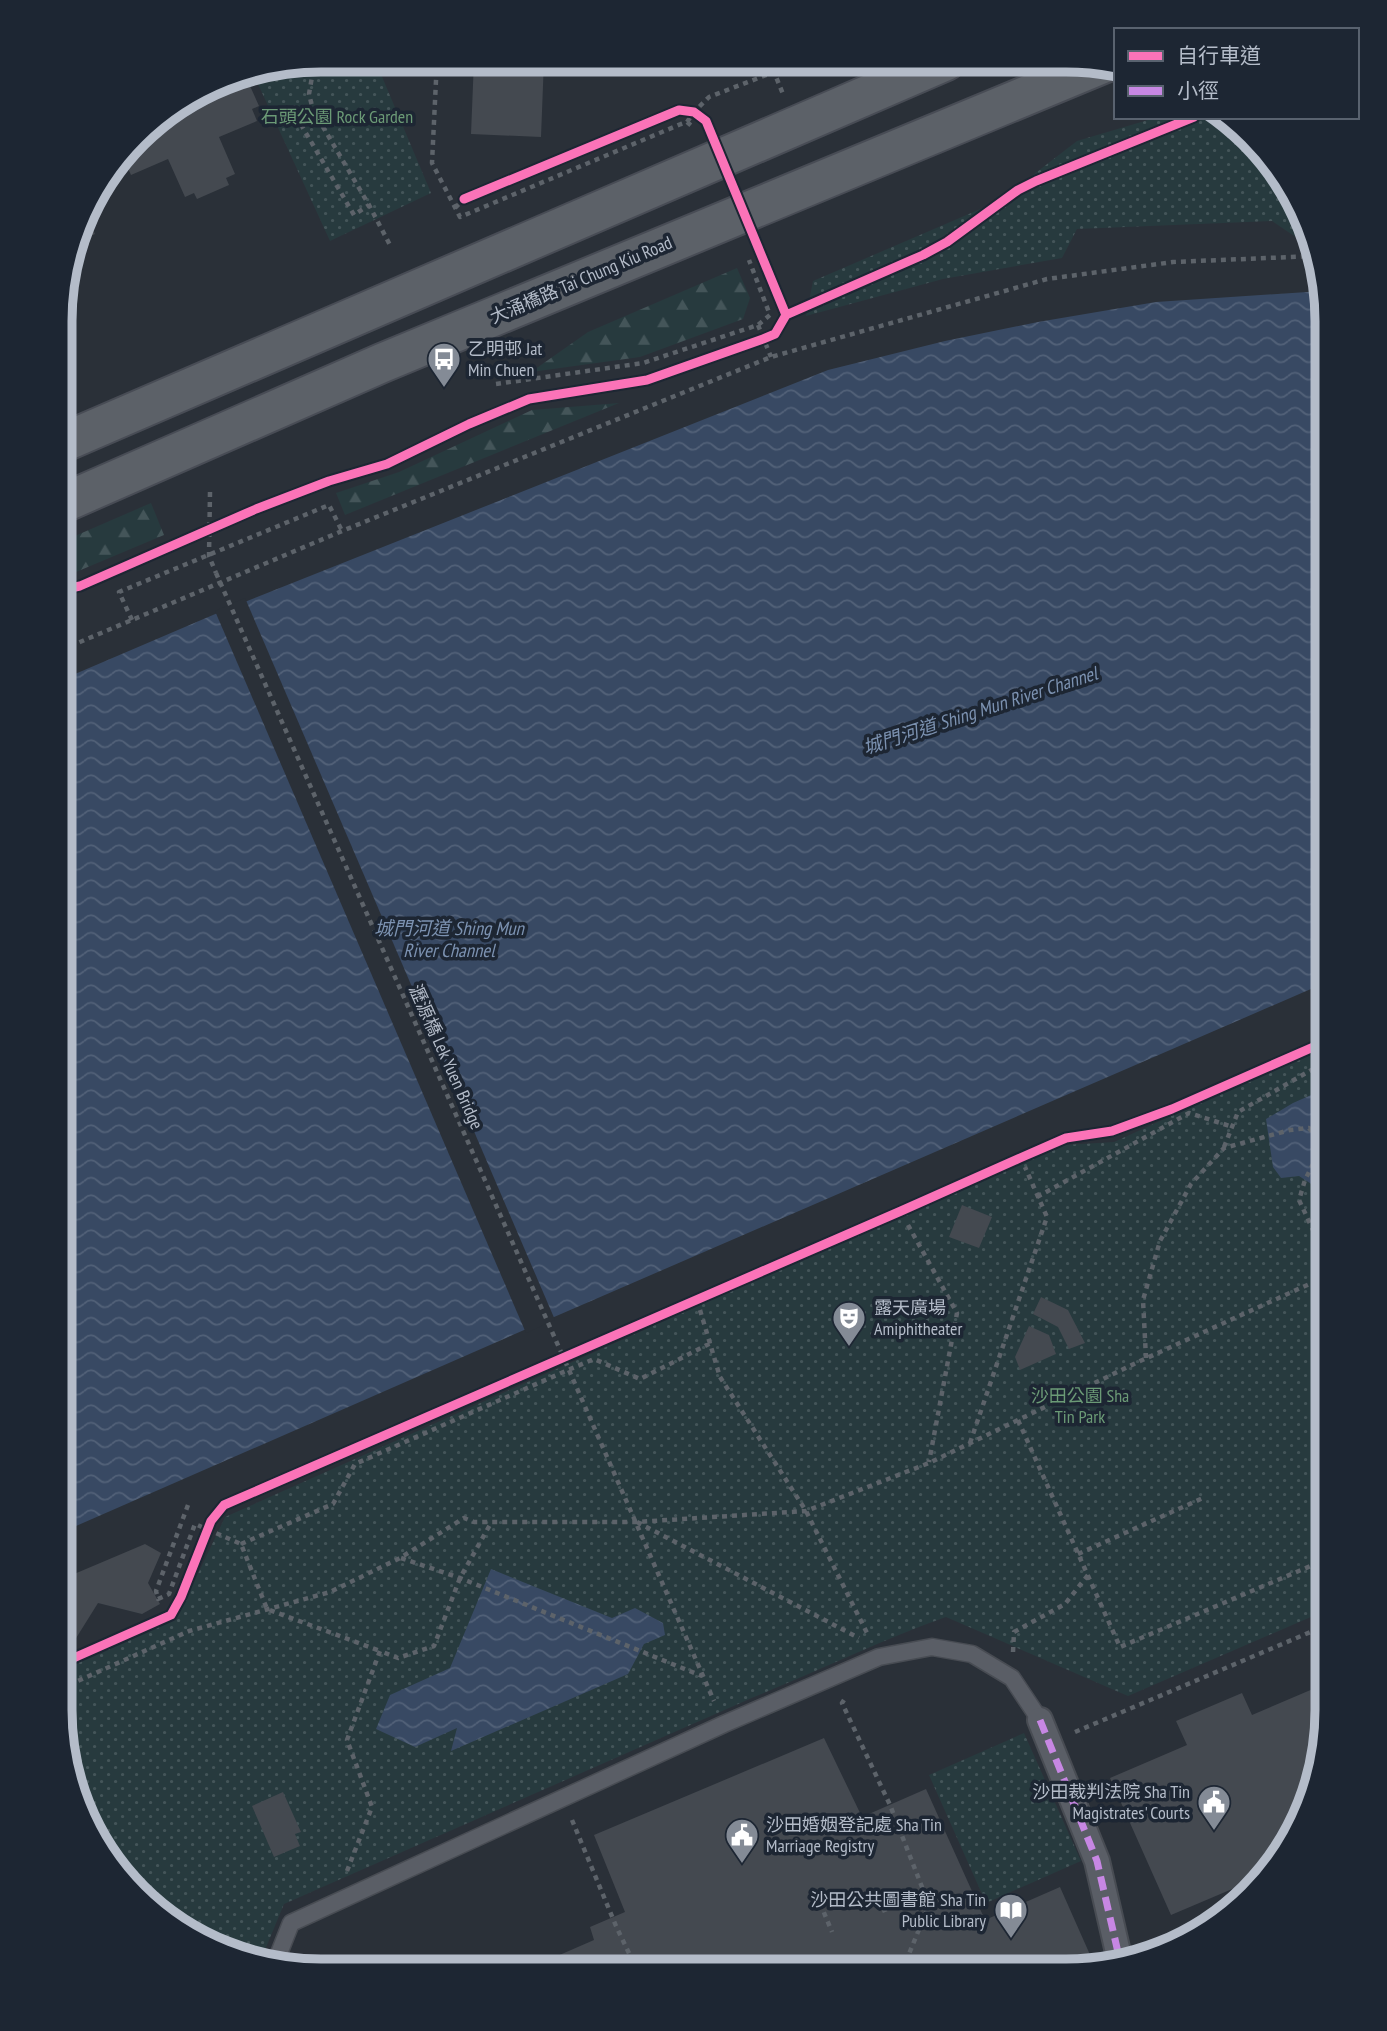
<svg xmlns="http://www.w3.org/2000/svg" width="1387" height="2031" font-family="'PT Sans Narrow','Noto Sans TC',sans-serif">
  <style>
    .forest { fill: url(#forest-firs) }
    .park { fill: url(#park-dots) }
    .water { fill: url(#water-waves) }
    .pier { fill: #2a3038 }
    .building { fill: #444950 }
    .lines { fill: none; stroke-linecap: round; stroke-linejoin: round }
    .service-casing { stroke: #484c53; stroke-width: 19 }
    .pedestrian-casing { stroke: #484c53; stroke-width: 28 }
    .primary-casing { stroke: #484c55; stroke-width: 42 }
    .path { stroke: #5d636a; stroke-width: 4.5; stroke-dasharray: 5 5; stroke-linecap: butt }
    .service { stroke: #5a5e66; stroke-width: 16 }
    .pedestrian { stroke: #5a5e66; stroke-width: 24 }
    .primary { stroke: #5c6168; stroke-width: 38 }
    .path-bridge { stroke: #5d636a; stroke-width: 4.5; stroke-dasharray: 5 5; stroke-linecap: butt }
    .quiet { stroke: #c787e3; stroke-width: 7; stroke-dasharray: 14 7; stroke-linecap: butt }
    .cycleway-casing { stroke: #1d2633; stroke-width: 13 }
    .cycleway { stroke: #fb73b8; stroke-width: 9 }
    .labels { text-anchor: middle; stroke-width: 7; stroke-linejoin: round; paint-order: stroke }
    .park-label { font-size: 18px; fill: #6b9a76; stroke: #1d2633 }
    .street-label { font-size: 18px; fill: #b4bcc9; stroke: #1d2633 }
    .poi-label { font-size: 18px; fill: #b4bcc9; stroke: #1d2633; text-anchor: start }
    .water-label { font-size: 19px; font-style: italic; fill: #7c92b1; stroke: #1d2633 }
    .rim { fill: none; stroke: #b4bcc9; stroke-width: 9 }
  </style>
  <defs>
    <pattern id="forest-firs" width="22" height="20" patternUnits="userSpaceOnUse" patternTransform="scale(1.75)"><rect width="22" height="20" fill="#273a3e"/><path d="M5 1l3.5 6h-7zM16 11l3.5 6h-7z" fill="#445559"/></pattern>
    <pattern id="park-dots" width="8" height="8" patternUnits="userSpaceOnUse" patternTransform="scale(1.75)"><rect width="8" height="8" fill="#273a3e"/><path d="M2 2h.1M6 6h.1" fill="none" stroke="#445559" stroke-width="1.8" stroke-linecap="round"/></pattern>
    <pattern id="water-waves" width="16" height="10" patternUnits="userSpaceOnUse" patternTransform="scale(1.75)"><rect width="16" height="10" fill="#384963"/><path d="M0 5q4-4 8 0t8 0" fill="none" stroke="#526178"/></pattern>
  </defs>
  <rect width="100%" height="100%" fill="#2a3038"/>
  <path class="forest" d="M737,268L750,298L743,319L640,357L531,372L588,332Z
    M619,403L345,515L336,493L399,472L532,410Z
    M151,503L164,535L76,572L61,576V542Z"/>
  <path class="park" d="M320,60H375L431,193L330,241L252,71Z
    M1158,117H1229L1273,161L1307,220L1312,244H1306L1272,221L1077,229L1062,258L943,279L806,316L813,281L999,201L1077,141Z
    M1327,1045V1610L1128,1696L946,1617C881,1640 818,1671 754,1697L284,1904L260,1962L221,1952L162,1918L114,1870L80,1811L60,1711V1668L177,1618L225,1517L913,1210L1065,1145L1114,1142Z
    M1024,1733L1081,1861L986,1903L929,1775Z"/>
  <path class="water" d="M1322,291L1327,320V982L531,1327L60,1533L61,680L227,609L828,370L945,341L1038,322L1156,302Z
    M1327,1088V1194L1299,1176L1281,1178L1273,1167L1266,1119L1293,1103Z
    M491,1569L612,1618L635,1608L663,1623L665,1635L644,1644L628,1674L451,1751L457,1728L415,1747L376,1729L390,1695L450,1668Z"/>
  <path class="pier" d="M245,598L555,1320L526,1333L215,611Z"/>
  <path class="building" d="M474,60H544L541,137L471,134Z
    M236,73L239,80L246,77L259,106L252,109L257,121L219,137L235,174L226,178L229,185L197,199L194,193L185,197L168,159L131,175L126,164L112,169L149,124Z
    M111,169L117,181L94,191V190Z
    M86,214L95,234L86,238L89,245L73,252Z
    M962,1205L992,1217L979,1248L949,1237Z
    M1041,1297L1068,1310L1085,1343L1069,1349L1058,1327L1033,1314Z
    M1029,1326L1049,1335L1056,1354L1020,1370L1015,1357Z
    M145,1544L161,1553L148,1583L160,1604L142,1614L98,1603L68,1651L60,1647V1580Z
    M1327,1683V1728L1314,1795L1274,1869L1249,1894L1244,1884L1171,1915L1110,1778L1187,1745L1176,1721L1242,1693L1252,1715Z
    M824,1738L862,1817L926,1789L985,1920L1060,1887L1095,1966L1067,1971L614,1970L611,1964L597,1970H525L594,1940L590,1927L625,1912L594,1835Z
    M283,1792L301,1832L295,1834L300,1846L274,1857L252,1806Z"/>
  <g class="lines">
    <defs>
      <path id="service" d="M274,1966L291,1923L724,1724L879,1657L932,1647L972,1654L1012,1678L1040,1720"/>
      <path id="pedestrian" d="M1040,1720L1097,1861L1120,1961"/>
      <path id="primary" d="M62,443L946,61
        M61,504L382,363L1105,63"/>
    </defs>
    <use href="#service" class="service-casing"/>
    <use href="#pedestrian" class="pedestrian-casing"/>
    <use href="#primary" class="primary-casing"/>
    <path class="path" d="M315,60L309,94L313,110L369,205L390,245
      M437,60L432,163L460,217L681,124L687,122L693,127
      M293,106L303,128L354,215L369,205
      M687,122L694,112L709,97L774,72L783,94
      M455,208L464,199
      M758,325L771,357
      M496,384L643,363L758,325L770,315L749,260
      M210,492L209,556L216,573
      M132,620L119,592L329,505L342,531
      M61,650L342,531L771,357L1047,279L1173,262L1315,256
      M1224,1147L1238,1112L1327,1061
      M1037,1197L1189,1113L1233,1127
      M908,1225L957,1313L929,1462
      M700,1310L720,1377L806,1511L869,1637
      M1146,1358L1143,1300L1160,1241L1191,1184L1224,1148L1290,1130L1309,1128L1318,1139L1317,1156L1305,1180L1299,1200L1327,1260
      M565,1361L714,1701
      M1018,1420L1120,1647L1327,1559
      M970,1443L1047,1217L1025,1167
      M188,1505L156,1591L158,1599L169,1594L195,1524L241,1544L267,1609L380,1651
      M637,1522L859,1638
      M241,1544L333,1504L355,1464L568,1370L594,1359L640,1379L711,1343
      M1078,1554L1203,1498
      M401,1558L460,1578L702,1676
      M1013,1652L1014,1632L1065,1604L1088,1575
      M60,1689L189,1631L330,1592L400,1558L464,1518L474,1522H637L806,1511L929,1463L1138,1362L1327,1276
      M844,1700L842,1703L890,1805L929,1905L902,1971
      M1075,1732L1327,1625
      M572,1820L616,1926L637,1970
      M347,1871L372,1807L347,1740L380,1651L398,1658L434,1646L460,1578L491,1523
      M820,1903L832,1932
      M882,1911L926,1893"/>
    <use href="#service" class="service"/>
    <use href="#pedestrian" class="pedestrian"/>
    <use href="#primary" class="primary"/>
    <path class="path-bridge" d="M216,573L565,1361"/>
    <path class="quiet" d="M1040,1720L1097,1861L1120,1961"/>
    <defs>
      <path id="cycleway" d="M464,199L679,110L694,112L706,121L786,315
        M786,315L923,255L947,242L1018,190L1036,181L1194,117
        M61,590L80,586L256,509L329,481L387,464L469,424L529,399L647,380L763,339L775,334L786,315
        M60,1664L171,1615L181,1597L211,1521L224,1505L901,1211L1020,1158L1066,1138L1112,1131L1172,1109L1327,1041"/>
    </defs>
    <use href="#cycleway" class="cycleway-casing"/>
    <use href="#cycleway" class="cycleway"/>
  </g>
  <defs>
    <symbol id="bus-pin" viewBox="-11 -11 22 30"><path d="M0 17L-7.5 6A9.5 9.5 0 1 1 7.5 6Z" fill="#848b96" stroke="#1d2633"/><path d="M-5-6H5V4H4V6H2V4H-2V6H-4V4H-5ZM-3.5-4V0h7V-4ZM-3.5 1.2v1.5H-2V1.2ZM2 1.2v1.5H3.5V1.2Z" fill="#fff"/></symbol>
    <symbol id="theatre-pin" viewBox="-11 -11 22 30"><path d="M0 17L-7.5 6A9.5 9.5 0 1 1 7.5 6Z" fill="#848b96" stroke="#1d2633"/><path d="M-5-5.5Q0-4 5-5.5V0Q5 5 0 6Q-5 5-5 0ZM-3.3-2.5H-1v1.5H-3.3ZM1-2.5H3.3v1.5H1ZM-2.8 1Q0 5.5 2.8 1Z" fill="#fff"/></symbol>
    <symbol id="civic-pin" viewBox="-11 -11 22 30"><path d="M0 17L-7.5 6A9.5 9.5 0 1 1 7.5 6Z" fill="#848b96" stroke="#1d2633"/><path d="M-.6-6.5H3V-4.5H.6V-3L4-1V1h2V6H-6V1h2V-1L-.6-3ZM-1.2 2.5V6h2.4V2.5Z" fill="#fff"/></symbol>
    <symbol id="library-pin" viewBox="-11 -11 22 30"><path d="M0 17L-7.5 6A9.5 9.5 0 1 1 7.5 6Z" fill="#848b96" stroke="#1d2633"/><path d="M-6-4Q-3-5.5-.7-3.5V5Q-3 3-6 4ZM6-4Q3-5.5 .7-3.5V5Q3 3 6 4Z" fill="#fff"/></symbol>
  </defs>
  <g fill-rule="evenodd">
    <use href="#bus-pin" x="425" y="340" width="38" height="52"/>
    <use href="#theatre-pin" x="830" y="1299" width="38" height="52"/>
    <use href="#civic-pin" x="1195" y="1783" width="38" height="52"/>
    <use href="#civic-pin" x="723" y="1816" width="38" height="52"/>
    <use href="#library-pin" x="992" y="1891" width="38" height="52"/>
  </g>
  <g class="labels">
    <g class="park-label">
      <text x="337" y="123">石頭公園 Rock Garden</text>
      <text x="1080" y="1402">沙田公園 Sha<tspan x="1080" dy="21">Tin Park</tspan></text>
    </g>
    <g class="street-label">
      <text transform="translate(581 280) rotate(-23)" y="6">大涌橋路 Tai Chung Kiu Road</text>
      <text transform="translate(446 1057) rotate(66)" y="6">瀝源橋 Lek Yuen Bridge</text>
    </g>
    <g class="poi-label">
      <text x="468" y="355">乙明邨 Jat<tspan x="468" dy="21">Min Chuen</tspan></text>
      <text x="874" y="1314">露天廣場<tspan x="874" dy="21">Amiphitheater</tspan></text>
      <text x="1190" y="1798" text-anchor="end">沙田裁判法院 Sha Tin<tspan x="1190" dy="21">Magistrates' Courts</tspan></text>
      <text x="766" y="1831">沙田婚姻登記處 Sha Tin<tspan x="766" dy="21">Marriage Registry</tspan></text>
      <text x="986" y="1906" text-anchor="end">沙田公共圖書館 Sha Tin<tspan x="986" dy="21">Public Library</tspan></text>
    </g>
    <g class="water-label">
      <text transform="translate(980 710) rotate(-18)" y="7">城門河道 Shing Mun River Channel</text>
      <text x="449" y="935">城門河道 Shing Mun<tspan x="449" dy="22">River Channel</tspan></text>
    </g>
  </g>
  <path d="M0 0H1387V2031H0ZM321 72H1066A249 249 0 0 1 1315 321V1710A249 249 0 0 1 1066 1959H321A249 249 0 0 1 72 1710V321A249 249 0 0 1 321 72Z" fill="#1d2633" fill-rule="evenodd"/>
  <path class="rim" d="M321 72H1066A249 249 0 0 1 1315 321V1710A249 249 0 0 1 1066 1959H321A249 249 0 0 1 72 1710V321A249 249 0 0 1 321 72Z"/>
  <rect x="1114" y="28" width="245" height="91" fill="#1d2633" stroke="#59626f" stroke-width="2"/>
  <rect x="1128" y="51" width="35" height="10" fill="#fb73b8" stroke="#59626f" stroke-width="2"/>
  <text x="1177" y="63" font-size="21" fill="#b4bcc9">自行車道</text>
  <rect x="1128" y="86" width="35" height="10" fill="#c787e3" stroke="#59626f" stroke-width="2"/>
  <text x="1177" y="98" font-size="21" fill="#b4bcc9">小徑</text>
</svg>
